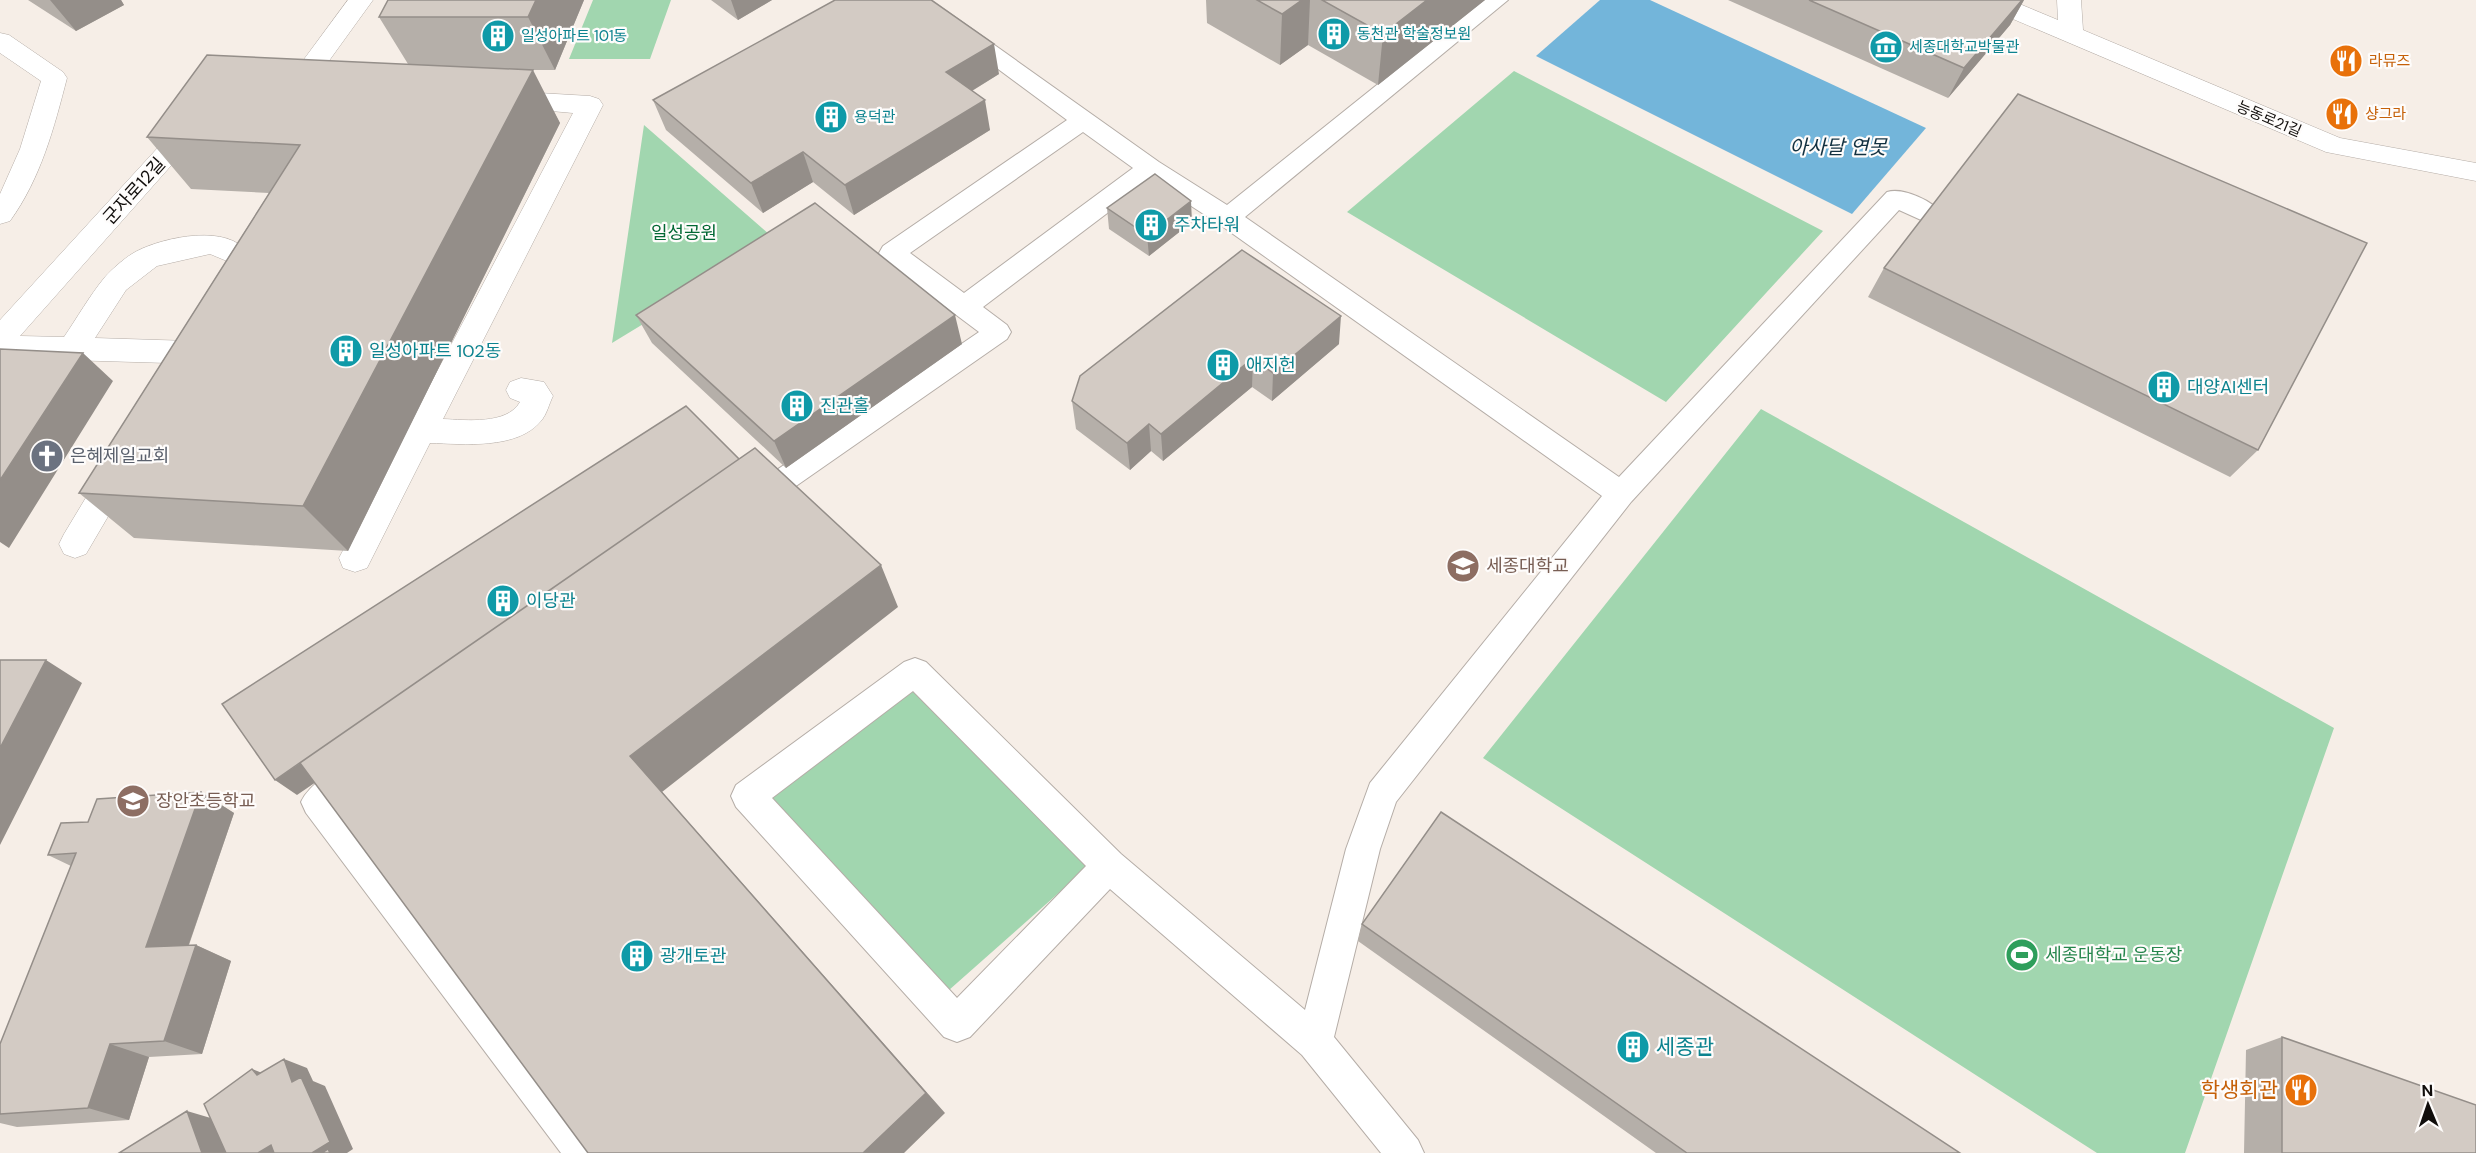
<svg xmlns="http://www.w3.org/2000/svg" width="2476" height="1153" font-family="'DM Sans','Noto Sans KR',sans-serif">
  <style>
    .green { fill: #a1d6af }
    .water { fill: #73b5da }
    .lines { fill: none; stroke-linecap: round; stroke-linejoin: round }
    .lane-casing { stroke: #b5ada7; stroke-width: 2 }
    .street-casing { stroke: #b5ada7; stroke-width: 1 }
    .lane { fill: #fff; fill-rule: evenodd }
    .street { fill: #fff; fill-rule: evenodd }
    .wall { fill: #b5afa9 }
    .shaded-wall { fill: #948e89 }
    .building { fill: #d3cbc4; stroke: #948e89; stroke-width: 1.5 }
    .labels { text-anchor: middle; stroke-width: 4.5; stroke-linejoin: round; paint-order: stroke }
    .far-culture-label { font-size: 15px; fill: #0d838f; stroke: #fefcfb; text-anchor: start }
    .far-food-label { font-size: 15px; fill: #c56008; stroke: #fefcfb; text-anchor: start }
    .far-street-label { font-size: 15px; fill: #110e0c; stroke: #fefcfb }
    .street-label { font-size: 18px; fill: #110e0c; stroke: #fefcfb }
    .culture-label { font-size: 18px; fill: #0d838f; stroke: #fefcfb; text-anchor: start }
    .park-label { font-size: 18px; fill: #026834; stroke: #fefcfb }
    .worship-label { font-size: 18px; fill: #5b616d; stroke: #fefcfb; text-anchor: start }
    .education-label { font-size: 18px; fill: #785e54; stroke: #fefcfb; text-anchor: start }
    .leisure-label { font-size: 18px; fill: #27864d; stroke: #fefcfb; text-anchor: start }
    .water-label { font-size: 20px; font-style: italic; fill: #123141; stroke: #fefcfb }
    .near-culture-label { font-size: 21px; fill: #0d838f; stroke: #fefcfb; text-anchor: start }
    .near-food-label { font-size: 21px; fill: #c56008; stroke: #fefcfb; text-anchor: end }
  </style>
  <rect width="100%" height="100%" fill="#f6eee7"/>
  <path class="green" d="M593,0H671L650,59H569Z
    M1514,71L1823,231L1666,402L1347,212Z
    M644,125L778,242L612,343Z
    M1761,409L2334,728L2185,1153H2097L1483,758Z
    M912,682L1089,866L940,998L766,793Z"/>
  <path class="water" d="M1600,0H1650L1926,128L1852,214L1536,56Z"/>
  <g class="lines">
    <defs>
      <path id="lane" d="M905,0H931L1159,162L1227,205L1483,0H1508L1245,217L1619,477L1887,192C1903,187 1934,201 1943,215L1939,221L1930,224L1899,210L1631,502L1396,802L1380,849L1334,1037L1418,1140L1424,1153H1381L1302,1055L1110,889L970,1037L957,1042L944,1037L736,807L731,796L736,785L904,662L915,658L926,662L1121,854L1305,1010L1346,849L1370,783L1602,496L1219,224L1151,180L983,307L1007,325L1011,332L1007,339L763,509L753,513L743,509L739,501L743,493L979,332L883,260L879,253L883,246L1067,120ZM1083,132L1133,168L964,293L910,253ZM913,691L1086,866L957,998L772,798Z
        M359,759L371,763L375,774L371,785L341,805L597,1140L603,1153H561L306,813L301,802C310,782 339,767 359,759Z"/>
      <path id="street" d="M348,0H373L305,94L288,98L279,96L275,90L279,84L287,82Z
        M1977,0H2010L2058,20L2057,0H2081L2083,30L2340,138L2476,163V181L2326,152L1980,5Z
        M0,33L9,35L63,72L67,78C54,128 41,178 10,221L0,224V194L20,149L41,81L0,53Z
        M505,91L590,96L599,99L603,105L443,419C466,420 507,425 520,402L510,398L506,390L510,382L521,378L544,382L553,396C549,404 547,414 541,421C517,450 463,444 430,443L367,568L355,572L343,568L339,558L573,113L496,106L492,100L496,94Z
        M197,119L206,122L210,128L206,134L192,142L20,336L64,337C77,318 90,295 105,277C113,268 127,256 137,251C164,237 230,223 248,254L244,261L234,264L210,254L157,266L126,290L95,338L190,341L200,344L205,352L189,380L178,384L167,380L163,372L168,363L0,358V320L174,130Z
        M119,457L130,461L135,470L130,479L86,554L75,558L64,554L59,544L64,534L108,461Z"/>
    </defs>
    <use href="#lane" class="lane-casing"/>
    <use href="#street" class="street-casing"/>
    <use href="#lane" class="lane"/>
    <use href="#street" class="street"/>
  </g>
  <path class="wall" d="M28,0H121L124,5L76,31Z
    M388,0H584L555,70H531L560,123L348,551L134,538L79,493L269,193L191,189L147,137L408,64L379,17Z
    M711,0H772L738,20Z
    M1206,0H1485L1378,85L1308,45L1280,65L1207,23Z
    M1728,0H2024L2010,25L1948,98Z
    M999,74L972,91L990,130L854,215L813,182L763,213L666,130L653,100Z
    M1107,208L1192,222L1149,256L1109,229Z
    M1884,268L2258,450L2230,477L1868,297Z
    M636,315L962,344L786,468L652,343Z
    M1339,344L1272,401L1252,387L1163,461L1151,451L1130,470L1076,429L1072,401L1080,376Z
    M201,792L234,813L189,945H196L231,961L202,1054L149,1057L129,1120L17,1127L0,1123V1044L71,866L48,855L88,822Z
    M1362,924L1960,1153H1656L1358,941Z
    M2282,1037L2476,1153H2244L2246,1050Z"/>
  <path class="shaded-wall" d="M50,0H121L124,5L76,31Z
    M536,0H584L555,70L528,17Z
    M731,0H772L738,20Z
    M1302,0H1310L1308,45L1280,65L1282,14Z
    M1427,0H1485L1378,85L1383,34Z
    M2022,0H2024L2010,25L1948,98L1964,68Z
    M994,44L999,74L952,103L946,72Z
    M533,70L560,123L348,551L303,506Z
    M985,100L990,130L854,215L845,185Z
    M803,152L813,182L763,213L751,183Z
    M1191,201L1192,222L1149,256L1147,235Z
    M955,315L962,344L786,468L774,441Z
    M1341,316L1339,344L1272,401L1273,373Z
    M83,353L113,381L9,548L0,542V480Z
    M1253,358L1252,387L1163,461L1161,434Z
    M1149,424L1151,451L1130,470L1127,443Z
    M744,463L754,482L297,795L275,780Z
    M881,565L898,607L662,792L945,1113L904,1153H863L630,756Z
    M46,660L82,683L0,845V748Z
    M201,792L234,813L182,964L146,947Z
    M196,945L231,961L202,1054L164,1041Z
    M110,1044L149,1057L129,1120L88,1108Z
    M284,1059L307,1068L313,1081L325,1086L353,1149L347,1153H312L292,1082Z
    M252,1069L277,1079L257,1075Z
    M187,1111L214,1119L226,1153H202Z
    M271,1145L295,1153H258Z"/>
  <path class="building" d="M388,0H536L528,17H379Z
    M835,0H931L994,44L946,72L985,100L845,185L803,152L751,183L653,100Z
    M1257,0H1302L1282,14Z
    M1322,0H1427L1383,34Z
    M1809,0H2022L1964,68Z
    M207,55L533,70L303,506L79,493L300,145L147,137Z
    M2018,94L2367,243L2258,450L1884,268Z
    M1155,174L1191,201L1147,235L1107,208Z
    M815,203L955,315L774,441L636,315Z
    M1242,250L1341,316L1273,373L1253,358L1161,434L1149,424L1127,443L1072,401L1080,376Z
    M0,349L83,353L0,480Z
    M686,406L739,459L275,780L222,704Z
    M755,448L881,565L630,756L926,1093L863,1153H588L300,763Z
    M0,660H46L0,748Z
    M201,792L146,947L196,945L164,1041L110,1044L88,1108L0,1114V1044L76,853L48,855L61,823L88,822L97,799Z
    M1441,812L1960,1153H1687L1362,924Z
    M2282,1037L2476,1105V1153H2282Z
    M284,1059L292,1082L301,1077L330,1142L312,1153H274L271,1145L258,1153H226L204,1104L252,1069L257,1075Z
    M187,1111L202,1153H119Z
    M328,1149L330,1153H322Z"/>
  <defs>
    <symbol id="building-disc" viewBox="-11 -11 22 22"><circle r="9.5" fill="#0f9aa8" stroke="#fefcfb"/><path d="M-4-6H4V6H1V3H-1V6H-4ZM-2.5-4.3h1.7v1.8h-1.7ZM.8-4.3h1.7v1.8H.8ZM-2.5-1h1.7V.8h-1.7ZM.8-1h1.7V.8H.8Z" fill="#fff"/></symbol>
    <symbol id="museum-disc" viewBox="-11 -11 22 22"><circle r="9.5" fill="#0f9aa8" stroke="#fefcfb"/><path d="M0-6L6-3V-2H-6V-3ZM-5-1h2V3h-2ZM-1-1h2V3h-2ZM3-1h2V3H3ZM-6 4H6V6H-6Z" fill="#fff"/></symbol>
    <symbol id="restaurant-disc" viewBox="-11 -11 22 22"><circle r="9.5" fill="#e8710a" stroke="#fefcfb"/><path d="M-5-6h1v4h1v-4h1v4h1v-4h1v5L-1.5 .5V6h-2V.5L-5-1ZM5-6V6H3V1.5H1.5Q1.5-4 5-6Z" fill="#fff"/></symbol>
    <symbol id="church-disc" viewBox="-11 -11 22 22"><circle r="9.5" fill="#6b7280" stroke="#fefcfb"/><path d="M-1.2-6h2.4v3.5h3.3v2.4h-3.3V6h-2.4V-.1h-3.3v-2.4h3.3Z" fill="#fff"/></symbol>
    <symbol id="university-disc" viewBox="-11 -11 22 22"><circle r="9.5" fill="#8d6e63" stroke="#fefcfb"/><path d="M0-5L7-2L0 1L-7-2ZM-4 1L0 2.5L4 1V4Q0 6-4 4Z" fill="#fff"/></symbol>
    <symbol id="school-disc" viewBox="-11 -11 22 22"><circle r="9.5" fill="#8d6e63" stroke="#fefcfb"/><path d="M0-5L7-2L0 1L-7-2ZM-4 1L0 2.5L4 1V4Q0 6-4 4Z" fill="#fff"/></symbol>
    <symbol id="stadium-disc" viewBox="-11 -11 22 22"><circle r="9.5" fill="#2e9e5b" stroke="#fefcfb"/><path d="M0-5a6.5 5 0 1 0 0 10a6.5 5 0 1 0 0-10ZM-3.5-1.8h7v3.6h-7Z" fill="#fff"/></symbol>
  </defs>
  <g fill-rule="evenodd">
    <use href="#building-disc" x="1315" y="15" width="38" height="38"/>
    <use href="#building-disc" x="479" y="17" width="38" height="38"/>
    <use href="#museum-disc" x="1867" y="28" width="38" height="38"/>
    <use href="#restaurant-disc" x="2327" y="42" width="38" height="38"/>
    <use href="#restaurant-disc" x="2323" y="95" width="38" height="38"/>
    <use href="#building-disc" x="812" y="98" width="38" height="38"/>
    <use href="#building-disc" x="1132" y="206" width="38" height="38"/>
    <use href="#building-disc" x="327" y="332" width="38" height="38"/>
    <use href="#building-disc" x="1204" y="346" width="38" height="38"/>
    <use href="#building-disc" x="2145" y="368" width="38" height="38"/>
    <use href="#building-disc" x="778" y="387" width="38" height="38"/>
    <use href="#church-disc" x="28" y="437" width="38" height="38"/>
    <use href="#university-disc" x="1444" y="547" width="38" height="38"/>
    <use href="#building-disc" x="484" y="582" width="38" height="38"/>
    <use href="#school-disc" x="114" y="782" width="38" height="38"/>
    <use href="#stadium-disc" x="2003" y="936" width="38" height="38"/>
    <use href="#building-disc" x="618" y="937" width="38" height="38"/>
    <use href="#building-disc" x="1614" y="1028" width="38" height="38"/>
    <use href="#restaurant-disc" x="2282" y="1071" width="38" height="38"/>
  </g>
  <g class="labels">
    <g class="far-culture-label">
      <text x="1357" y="39">동천관 학술정보원</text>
      <text x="521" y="41">일성아파트 101동</text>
      <text x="1909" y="52">세종대학교박물관</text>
      <text x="854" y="122">용덕관</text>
    </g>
    <g class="far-food-label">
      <text x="2369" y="66">라뮤즈</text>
      <text x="2365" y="119">샹그라</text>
    </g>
    <g class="far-street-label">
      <text transform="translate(2269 119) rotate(23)" y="5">능동로21길</text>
    </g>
    <g class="street-label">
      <text transform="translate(134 191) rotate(-48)" y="6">군자로12길</text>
    </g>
    <g class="culture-label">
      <text x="1174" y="231">주차타워</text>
      <text x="369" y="357">일성아파트 102동</text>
      <text x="1246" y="371">애지헌</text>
      <text x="2187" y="393">대양AI센터</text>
      <text x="820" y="412">진관홀</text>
      <text x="526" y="607">이당관</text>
      <text x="660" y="962">광개토관</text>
    </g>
    <g class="park-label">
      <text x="684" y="239">일성공원</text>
    </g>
    <g class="worship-label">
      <text x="70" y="462">은혜제일교회</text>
    </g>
    <g class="education-label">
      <text x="1486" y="572">세종대학교</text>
      <text x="156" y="807">장안초등학교</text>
    </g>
    <g class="leisure-label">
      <text x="2045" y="961">세종대학교 운동장</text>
    </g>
    <g class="water-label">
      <text x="1838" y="154">아사달 연못</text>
    </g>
    <g class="near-culture-label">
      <text x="1656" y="1054">세종관</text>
    </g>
    <g class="near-food-label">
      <text x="2278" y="1097">학생회관</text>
    </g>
  </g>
  <g transform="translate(2428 1105) rotate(358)" stroke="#fefcfb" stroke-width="4.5" paint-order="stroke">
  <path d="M0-4.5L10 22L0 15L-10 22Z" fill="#110e0c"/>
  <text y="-9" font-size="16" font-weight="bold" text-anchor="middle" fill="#110e0c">N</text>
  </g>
</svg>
